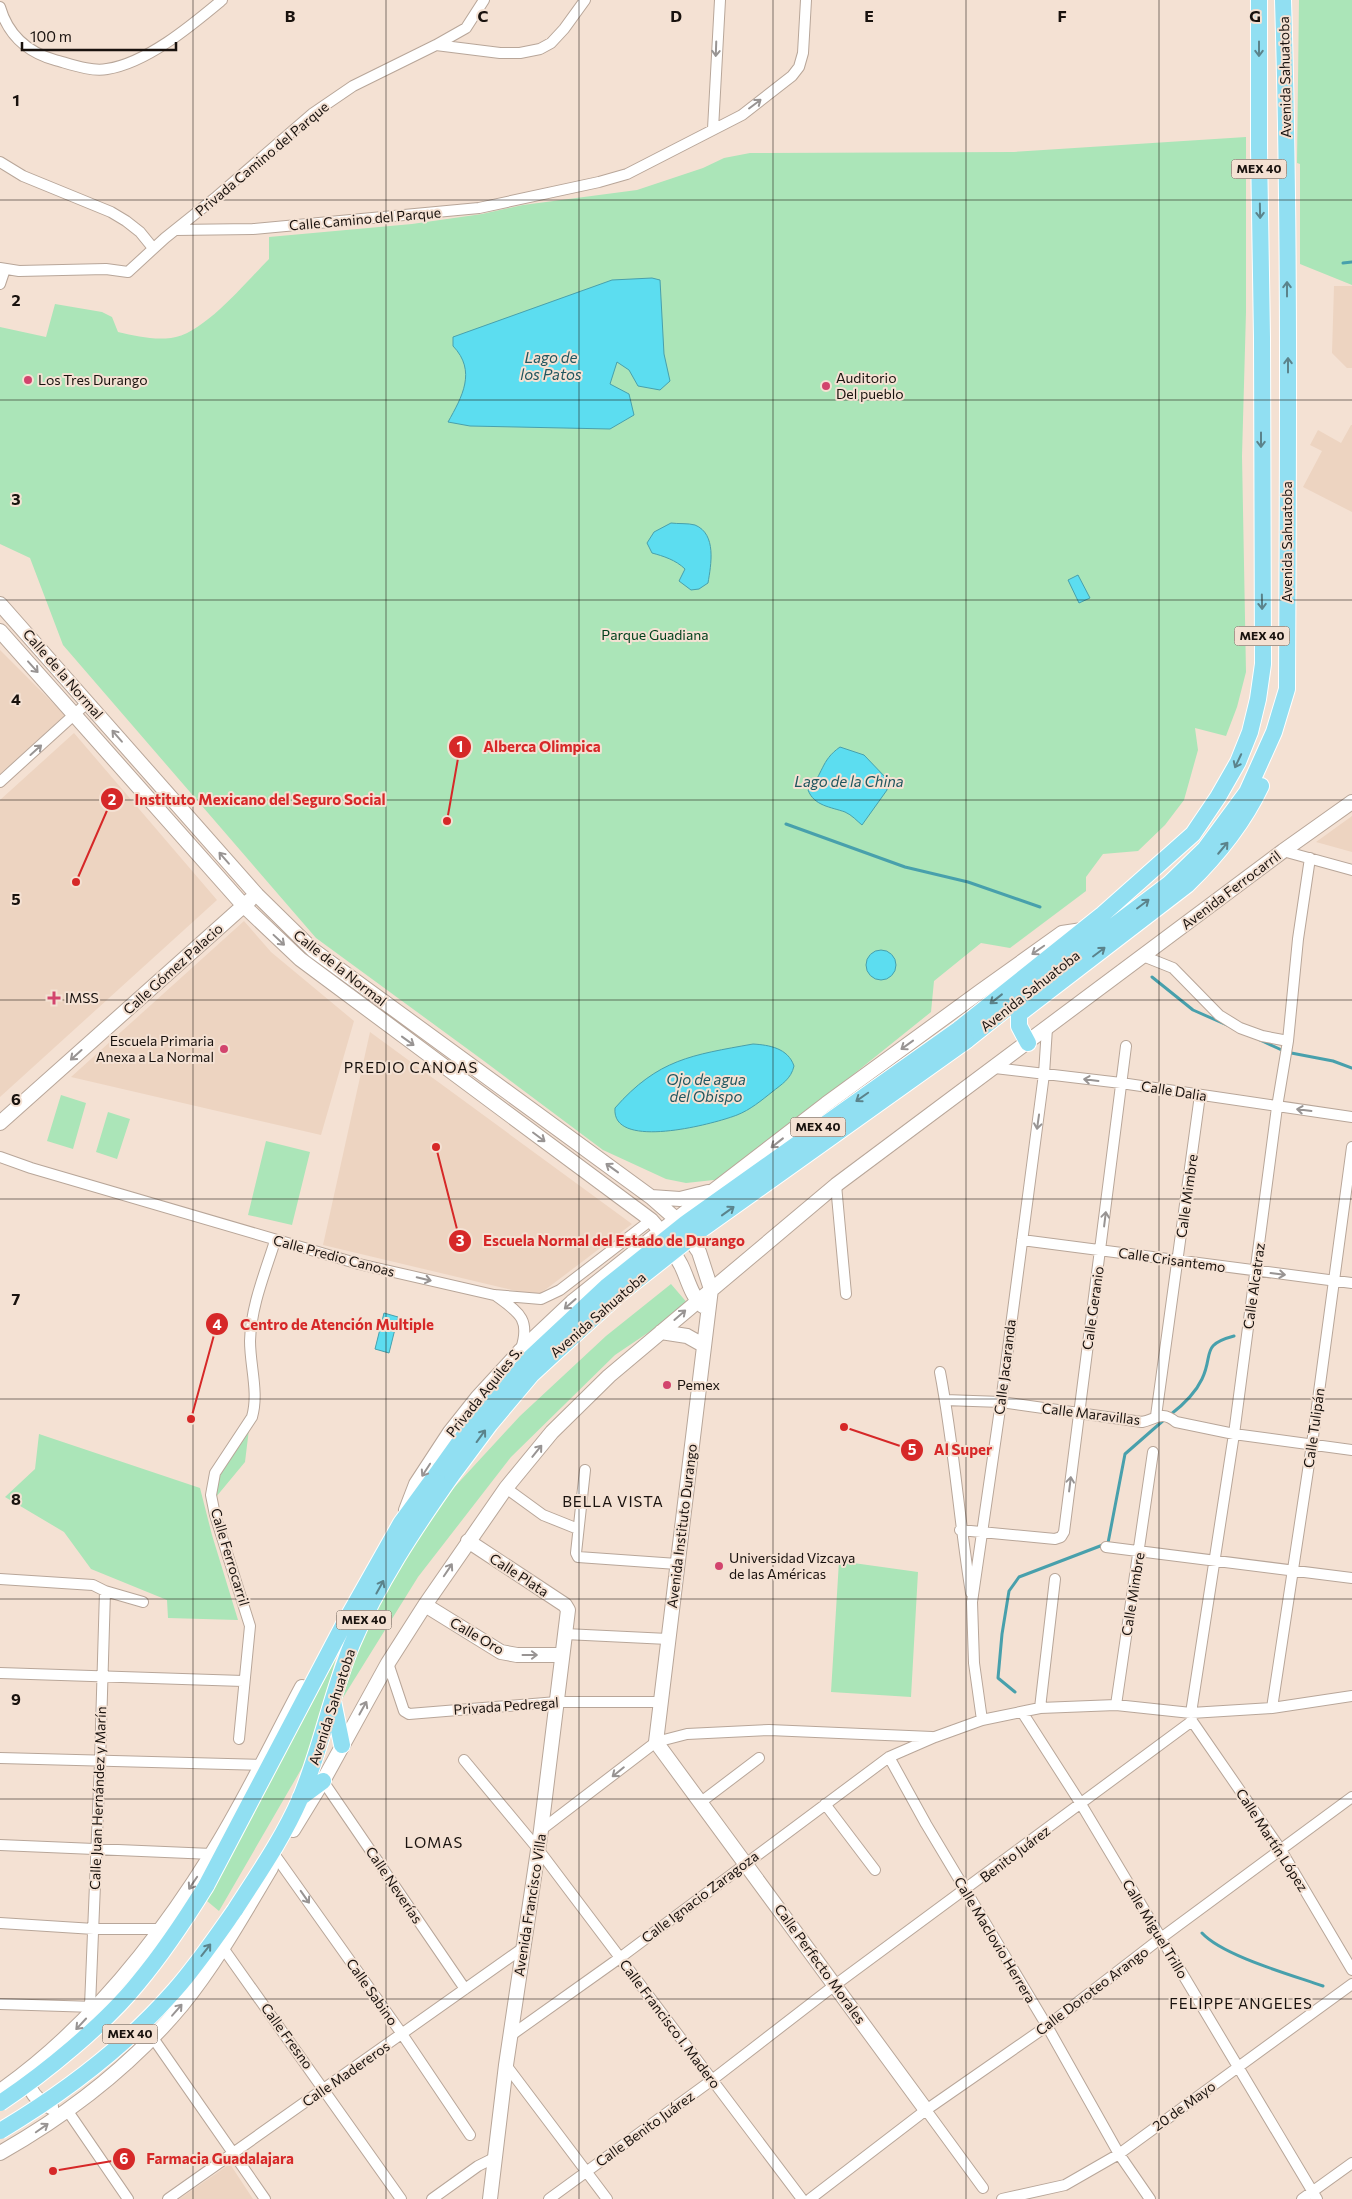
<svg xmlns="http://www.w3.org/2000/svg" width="1352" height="2199" font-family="Commissioner,sans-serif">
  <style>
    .built { fill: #edd4c1 }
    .green { fill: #abe5b8 }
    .water { fill: #5cddf0; stroke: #48a0ac }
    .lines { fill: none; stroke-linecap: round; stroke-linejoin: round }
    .stream { stroke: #48a0ac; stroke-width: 3 }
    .street-casing { stroke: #b8a699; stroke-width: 12 }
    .secondary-casing { stroke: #b8a699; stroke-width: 16 }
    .primary-casing { stroke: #fff; stroke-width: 18 }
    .street { stroke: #fff; stroke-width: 10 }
    .secondary { stroke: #fff; stroke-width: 14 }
    .primary { stroke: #91dff2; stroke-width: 16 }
    .primary-bridge-casing { stroke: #fff; stroke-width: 18; stroke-linecap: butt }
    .primary-bridge { stroke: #91dff2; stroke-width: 16 }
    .oneway { stroke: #989493 }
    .oneway2 { stroke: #5b838b }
    .grid { fill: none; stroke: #19120e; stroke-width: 1; stroke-opacity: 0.55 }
    .poi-dot { fill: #d2446d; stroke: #f4e1d3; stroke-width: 2 }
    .labels { text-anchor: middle; stroke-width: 4; stroke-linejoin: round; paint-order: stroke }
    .shield { fill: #f4e1d3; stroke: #5b5049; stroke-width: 1 }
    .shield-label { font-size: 12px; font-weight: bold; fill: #19120e }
    .street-label { font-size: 14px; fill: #19120e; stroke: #f4e1d3 }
    .poi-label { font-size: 14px; fill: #19120e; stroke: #f4e1d3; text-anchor: start }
    .park-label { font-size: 14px; fill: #02411c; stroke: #f4e1d3 }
    .water-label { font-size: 15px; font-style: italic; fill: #20565f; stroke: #f4e1d3 }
    .neighbourhood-label { font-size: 15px; letter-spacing: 1px; fill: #19120e; stroke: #f4e1d3 }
    .grid-label { font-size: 16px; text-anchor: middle; font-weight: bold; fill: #19120e; stroke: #f4e1d3; stroke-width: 4; stroke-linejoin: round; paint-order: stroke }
    .leader { fill: none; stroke: #d62828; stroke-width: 2 }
    .callout-dot { fill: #d62828; stroke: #f4e1d3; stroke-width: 2 }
    .mark-label { font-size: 15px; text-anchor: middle; font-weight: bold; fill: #fff }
    .callout-label { font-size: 15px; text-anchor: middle; font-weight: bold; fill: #d62828; stroke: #f4e1d3; stroke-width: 4; stroke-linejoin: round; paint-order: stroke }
  </style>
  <rect width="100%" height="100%" fill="#f4e1d3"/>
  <path class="built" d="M1334,286H1352V368H1347L1332,353Z
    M1351,425H1352V512L1303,487L1322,451L1310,445L1318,430L1341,443Z
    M0,650L65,715L0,774Z
    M74,733L217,900L0,1097V800Z
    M1352,816V852L1316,842Z
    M244,921L271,952L354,1021L321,1135L71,1077Z
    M370,1032L632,1224L537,1296L323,1245Z
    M230,2164L253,2199H179Z"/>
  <path class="green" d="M1299,0H1352V285L1300,264V164L1297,163Z
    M1246,137V312L1242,456L1246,672L1237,707L1226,736L1195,728L1198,750L1184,800L1165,825L1138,851L1103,854L1086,877V891L1010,948L981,943L934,981L931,1012L723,1179L686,1183L666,1179L603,1150L484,1061L316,938L63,645L30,558L0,544V327L46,337L55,304L102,312L112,317L118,332C136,336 152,340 171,338C203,335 246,282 269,259V237L412,224L482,214L523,205L637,190L703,168L724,158L750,153L1014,152Z
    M61,1095L86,1103L73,1149L47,1141Z
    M108,1112L130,1119L117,1159L96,1152Z
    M266,1141L310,1152L292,1225L248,1215Z
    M671,1284L689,1305L615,1355L511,1457L418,1577L339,1704L360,1642L390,1582L449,1493L520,1416L606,1336Z
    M249,1429L245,1462L216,1497L220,1472Z
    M39,1434L200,1488L212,1535L238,1620L168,1618L167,1600L91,1569L64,1532L5,1497L35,1469Z
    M839,1561L918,1572L911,1697L831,1692Z
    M336,1658L310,1754L219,1911L207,1901Z"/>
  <path class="water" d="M652,278L660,280L664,354L670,381L660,390L638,386L629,370L617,362L610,384L629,394L634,415L610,429L470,426L448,422C462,397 477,371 453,346V337L612,280Z
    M671,523C678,524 688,523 695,525C717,534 711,565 708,583L699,589L691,590L679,581L685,569C676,560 663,556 652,553L647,543L654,532Z
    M1078,575L1090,598L1079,603L1068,580Z
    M840,747L864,755L887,779V790L862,825C857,821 852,815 845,812C831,807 814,806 808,790C824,774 820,761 840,747Z
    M866 965a15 15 0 1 1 30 0a15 15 0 1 1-30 0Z
    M753,1044C769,1045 788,1048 794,1066C791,1079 782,1084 772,1092C762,1100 750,1110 737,1115C717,1123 611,1152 615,1108C658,1059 692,1055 753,1044Z
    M384,1313L398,1317L389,1353L375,1349Z"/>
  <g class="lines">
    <path class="stream" d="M1343,263L1352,262
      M786,824L905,867L968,882L1040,907
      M1152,977L1193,1010L1227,1025
      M1260,1040L1286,1052L1333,1061L1352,1068
      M1170,1415C1183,1405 1195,1394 1202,1379C1214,1354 1200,1345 1234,1336
      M1015,1692L998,1678L1002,1634L1009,1591L1019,1577L1108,1543L1125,1454L1165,1419
      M1202,1933C1223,1956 1292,1975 1323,1986"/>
    <defs>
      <path id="street" d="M0,7C8,35 27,52 55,60C70,64 91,72 107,69C147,63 192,25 222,0
        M436,45L466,28L484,0
        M713,129L720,0
        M0,162L23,176L111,212L126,221L140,232L153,248
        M175,230L253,229L479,208L599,182L627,174L742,115L792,76L799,67L803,53L806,0
        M0,268L19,271L106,269L128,272L165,238L215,198L312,114L353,86L436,45L500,53H520L540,49L551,43L564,29L585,0
        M0,284L5,269
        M0,782L87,703
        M1283,851L1352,870
        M1310,858L1298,939L1288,1041L1277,1107L1234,1434L1191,1713L1192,1721L1281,1850L1352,1970
        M1143,956L1173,968L1219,1015L1240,1028L1262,1036L1288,1041
        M995,1068L1121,1083L1352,1117
        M0,1157L31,1168L359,1264L494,1295L541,1299L560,1290L651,1220
        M836,1185L846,1294
        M1022,1240L1352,1283
        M495,1295C518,1312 531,1318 521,1349
        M940,1372C954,1445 959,1520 971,1593
        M945,1400L1001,1402L1142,1422C1157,1419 1161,1410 1176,1422L1234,1434L1352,1450
        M1156,1416L1200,1095
        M585,1470L576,1553L578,1557L677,1564
        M506,1488L543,1515L578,1529
        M960,1530L1055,1539L1061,1537L1064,1532L1126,1046
        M1106,1547L1352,1578
        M0,1579L93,1585L105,1591L143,1602
        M565,1634L668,1639
        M388,1663L404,1711L409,1714L557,1702H660
        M0,1673L243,1681
        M1116,1705L1153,1452
        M1040,1708L1055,1579
        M1272,1708L1312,1444L1352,1147
        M1022,1712L1081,1804L1317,2199
        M982,1720L974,1663L972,1602L1001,1402L1044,1074L1047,1028
        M239,1739L250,1626L215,1515L211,1495L215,1473L252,1417C259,1393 250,1366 250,1341C251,1306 265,1273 275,1241
        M889,1757L926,1824L1047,2026L1119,2154L1150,2199
        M0,1758L266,1765
        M464,1760L538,1849L802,2199
        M323,1781L465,1989
        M701,1802L759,1758
        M825,1804L875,1870
        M541,1830L656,1742L687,1734L769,1730L932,1737
        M0,1845L212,1854
        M272,1851L402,2034L470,2135
        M0,1923L94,1929H162
        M223,1948L401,2199
        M0,2004L95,2007
        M90,2006L100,1762L105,1591
        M510,2036L621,1957L889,1757L935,1737L982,1720L1040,1708L1116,1705L1191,1713L1272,1708L1352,1696
        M153,2038L265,2199
        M506,2065L607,2199
        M67,2110L128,2199
        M926,2110L983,2188
        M168,2199L523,1948
        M432,2199L478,2166L494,2158
        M549,2199L712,2080L835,1985L1192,1721
        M810,2199L926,2110L1047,2026L1161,1938L1352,1797
        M1002,2199L1065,2185L1119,2154L1352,1984
        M1302,2199L1352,2163"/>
      <path id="secondary" d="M0,604L257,895L313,950L651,1197L676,1219L699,1252L711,1289L656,1742L926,2110
        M0,631L244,906L300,959L651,1220C663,1233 672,1249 681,1265C688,1279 691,1296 703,1306
        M0,1123L250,900
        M651,1197L680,1199L708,1192
        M661,1332L687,1336L703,1345
        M406,1510L416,1484L450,1432L477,1398L521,1350L572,1302L661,1231L826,1104L981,991L1062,933L1082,930
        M468,1541L565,1605L568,1610L541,1830L506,2065L490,2199
        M425,1605L501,1652L517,1655H562
        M293,1830L323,1781L388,1663L425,1605L506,1488L552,1432L609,1376L836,1185L1283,851L1352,802
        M26,2075C29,2091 36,2101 51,2107
        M0,2091C87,2030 155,1945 211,1855C245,1801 272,1743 302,1687
        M0,2153C67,2115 132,2065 182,2005C216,1963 243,1915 271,1868"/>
      <path id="primary" d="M959,1029L1103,914L1193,834L1218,797L1238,762L1250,732L1258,699L1263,664L1262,338L1259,148V0
        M966,1041L1041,981L1169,884L1205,849L1247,792L1274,732L1287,689C1288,459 1290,229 1283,0
        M1028,1043L1019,1026V1014L1187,885C1218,855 1243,824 1261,786
        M333,1701L342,1745
        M300,1798L323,1781
        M206,1886L344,1624L401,1523L441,1468
        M235,1910C258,1874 283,1838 300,1799C321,1749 331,1695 352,1644C378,1583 414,1529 452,1475"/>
    </defs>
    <use href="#street" class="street-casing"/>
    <use href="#secondary" class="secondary-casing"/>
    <use href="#primary" class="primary-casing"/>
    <use href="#street" class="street"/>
    <use href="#secondary" class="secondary"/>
    <use href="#primary" class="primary"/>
    <defs>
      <path id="primary-bridge" d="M441,1468L466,1433L531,1357L606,1287L686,1223L959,1029
        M452,1475L490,1424L532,1374L617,1296L698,1232L966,1041
        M0,2103C44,2074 105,2024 138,1983C163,1953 185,1920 206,1886
        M0,2131C64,2093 126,2046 175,1990C197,1965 216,1937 235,1910"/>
    </defs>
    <use href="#primary-bridge" class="primary-bridge-casing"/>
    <use href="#primary-bridge" class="primary-bridge"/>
  </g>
  <defs><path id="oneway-shaft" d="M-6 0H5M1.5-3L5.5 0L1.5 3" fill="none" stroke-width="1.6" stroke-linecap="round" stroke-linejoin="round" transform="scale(1.25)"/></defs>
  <g class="oneway">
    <use href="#oneway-shaft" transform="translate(716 49) rotate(92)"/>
    <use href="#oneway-shaft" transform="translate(755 104) rotate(-37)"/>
    <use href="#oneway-shaft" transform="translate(33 667) rotate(48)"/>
    <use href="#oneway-shaft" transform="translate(117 736) rotate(-131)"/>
    <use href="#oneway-shaft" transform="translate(36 750) rotate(-42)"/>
    <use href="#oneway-shaft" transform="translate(224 858) rotate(-131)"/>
    <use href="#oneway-shaft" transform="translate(279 940) rotate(43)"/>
    <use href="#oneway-shaft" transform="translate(1038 950) rotate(145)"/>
    <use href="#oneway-shaft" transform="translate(408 1041) rotate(36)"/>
    <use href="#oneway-shaft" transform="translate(907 1045) rotate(144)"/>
    <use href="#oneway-shaft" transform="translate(76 1055) rotate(138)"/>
    <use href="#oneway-shaft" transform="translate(1091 1080) rotate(-173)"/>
    <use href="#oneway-shaft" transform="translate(1304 1110) rotate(-173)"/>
    <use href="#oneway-shaft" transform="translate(1038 1122) rotate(98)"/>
    <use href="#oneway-shaft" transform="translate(539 1137) rotate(37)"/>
    <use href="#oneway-shaft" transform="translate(777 1143) rotate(142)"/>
    <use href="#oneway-shaft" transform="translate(612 1168) rotate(-144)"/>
    <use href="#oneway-shaft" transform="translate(1105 1219) rotate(-83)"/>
    <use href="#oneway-shaft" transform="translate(1278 1274) rotate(7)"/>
    <use href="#oneway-shaft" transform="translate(424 1279) rotate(13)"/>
    <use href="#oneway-shaft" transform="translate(570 1304) rotate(139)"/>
    <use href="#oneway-shaft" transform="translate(680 1315) rotate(-41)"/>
    <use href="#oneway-shaft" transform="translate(537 1451) rotate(-51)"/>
    <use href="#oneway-shaft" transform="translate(426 1470) rotate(123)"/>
    <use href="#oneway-shaft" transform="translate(1070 1484) rotate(-83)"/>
    <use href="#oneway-shaft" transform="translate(448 1570) rotate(-56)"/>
    <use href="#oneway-shaft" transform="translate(530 1655)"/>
    <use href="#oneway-shaft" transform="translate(363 1708) rotate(-61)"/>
    <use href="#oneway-shaft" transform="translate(618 1772) rotate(141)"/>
    <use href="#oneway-shaft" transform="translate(193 1883) rotate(124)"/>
    <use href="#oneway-shaft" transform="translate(305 1897) rotate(55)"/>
    <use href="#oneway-shaft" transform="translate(177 2010) rotate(-49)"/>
    <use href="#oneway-shaft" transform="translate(81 2024) rotate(133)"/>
    <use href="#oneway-shaft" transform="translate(42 2128) rotate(-35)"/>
  </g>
  <g class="oneway2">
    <use href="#oneway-shaft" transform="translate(1259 49) rotate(90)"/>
    <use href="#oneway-shaft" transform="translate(1260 211) rotate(89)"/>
    <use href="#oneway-shaft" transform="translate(1287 289) rotate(-90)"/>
    <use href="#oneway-shaft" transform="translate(1288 365) rotate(-90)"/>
    <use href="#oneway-shaft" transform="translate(1261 440) rotate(90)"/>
    <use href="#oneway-shaft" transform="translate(1262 602) rotate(89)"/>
    <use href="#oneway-shaft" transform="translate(1238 761) rotate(115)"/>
    <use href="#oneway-shaft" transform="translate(1223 848) rotate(-50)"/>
    <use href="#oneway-shaft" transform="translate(1143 904) rotate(-37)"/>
    <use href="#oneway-shaft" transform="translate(1099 952) rotate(-37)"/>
    <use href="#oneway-shaft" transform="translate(996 999) rotate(142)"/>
    <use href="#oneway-shaft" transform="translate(862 1097) rotate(145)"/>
    <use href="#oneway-shaft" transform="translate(728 1211) rotate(-36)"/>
    <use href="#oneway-shaft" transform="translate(481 1436) rotate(-54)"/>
    <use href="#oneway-shaft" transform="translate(380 1587) rotate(-61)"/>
    <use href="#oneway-shaft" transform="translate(206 1950) rotate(-52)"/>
  </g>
  <path class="grid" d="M193,0V2199M386,0V2199M579,0V2199M773,0V2199M966,0V2199M1159,0V2199M0,200H1352M0,400H1352M0,600H1352M0,800H1352M0,1000H1352M0,1199H1352M0,1399H1352M0,1599H1352M0,1799H1352M0,1999H1352"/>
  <g class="poi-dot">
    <circle cx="28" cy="380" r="5"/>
    <circle cx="826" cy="386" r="5"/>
    <path d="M51.5 990.5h5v5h5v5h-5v5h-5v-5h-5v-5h5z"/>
    <circle cx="224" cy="1049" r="5"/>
    <circle cx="667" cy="1385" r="5"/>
    <circle cx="719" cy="1566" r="5"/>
  </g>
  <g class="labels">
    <g class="shield">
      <rect x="1231.5" y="159.5" width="55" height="19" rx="4"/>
      <rect x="1234.5" y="626.5" width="55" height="19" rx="4"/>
      <rect x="790.5" y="1117.5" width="55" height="19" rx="4"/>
      <rect x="336.5" y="1610.5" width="55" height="19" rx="4"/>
      <rect x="102.5" y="2024.5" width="55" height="19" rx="4"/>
    </g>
    <g class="shield-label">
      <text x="1259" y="173">MEX 40</text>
      <text x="1262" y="640">MEX 40</text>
      <text x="818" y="1131">MEX 40</text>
      <text x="364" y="1624">MEX 40</text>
      <text x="130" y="2038">MEX 40</text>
    </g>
    <g class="street-label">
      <text transform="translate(1285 77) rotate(-91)" y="5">Avenida Sahuatoba</text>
      <text transform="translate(262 159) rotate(-40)" y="5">Privada Camino del Parque</text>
      <text transform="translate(365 219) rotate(-5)" y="5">Calle Camino del Parque</text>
      <text transform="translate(1287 542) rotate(-90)" y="5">Avenida Sahuatoba</text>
      <text transform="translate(63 674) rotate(49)" y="5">Calle de la Normal</text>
      <text transform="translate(1231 890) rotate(-37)" y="5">Avenida Ferrocarril</text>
      <text transform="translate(340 968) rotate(38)" y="5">Calle de la Normal</text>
      <text transform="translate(173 969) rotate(-42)" y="5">Calle Gómez Palacio</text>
      <text transform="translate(1030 991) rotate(-38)" y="5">Avenida Sahuatoba</text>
      <text transform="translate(1174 1091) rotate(9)" y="5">Calle Dalia</text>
      <text transform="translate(1187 1196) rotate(-82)" y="5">Calle Mimbre</text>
      <text transform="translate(334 1256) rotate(15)" y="5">Calle Predio Canoas</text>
      <text transform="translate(1172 1260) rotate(8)" y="5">Calle Crisantemo</text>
      <text transform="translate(1254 1286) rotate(-82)" y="5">Calle Alcatraz</text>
      <text transform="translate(1093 1308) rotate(-82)" y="5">Calle Geranio</text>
      <text transform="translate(598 1315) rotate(-41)" y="5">Avenida Sahuatoba</text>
      <text transform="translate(1005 1367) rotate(-83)" y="5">Calle Jacaranda</text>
      <text transform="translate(484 1392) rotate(-51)" y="5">Privada Aquiles S.</text>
      <text transform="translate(1091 1414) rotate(7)" y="5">Calle Maravillas</text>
      <text transform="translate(1314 1428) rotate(-82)" y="5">Calle Tulipán</text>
      <text transform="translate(682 1526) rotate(-83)" y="5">Avenida Instituto Durango</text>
      <text transform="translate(230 1557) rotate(73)" y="5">Calle Ferrocarril</text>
      <text transform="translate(519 1575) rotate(33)" y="5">Calle Plata</text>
      <text transform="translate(1133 1594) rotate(-81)" y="5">Calle Mimbre</text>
      <text transform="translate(477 1636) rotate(30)" y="5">Calle Oro</text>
      <text transform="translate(506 1706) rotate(-4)" y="5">Privada Pedregal</text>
      <text transform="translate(332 1707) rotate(-72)" y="5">Avenida Sahuatoba</text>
      <text transform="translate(98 1798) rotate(-88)" y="5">Calle Juan Hernández y Marín</text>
      <text transform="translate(1272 1840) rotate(57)" y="5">Calle Martín López</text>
      <text transform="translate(1015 1854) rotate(-37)" y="5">Benito Juárez</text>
      <text transform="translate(394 1885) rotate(56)" y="5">Calle Neverías</text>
      <text transform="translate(700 1897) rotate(-37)" y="5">Calle Ignacio Zaragoza</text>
      <text transform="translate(530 1905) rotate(-81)" y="5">Avenida Francisco Villa</text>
      <text transform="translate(1155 1929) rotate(59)" y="5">Calle Miguel Trillo</text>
      <text transform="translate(995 1940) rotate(59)" y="5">Calle Maclovio Herrera</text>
      <text transform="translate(820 1964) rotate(54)" y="5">Calle Perfecto Morales</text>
      <text transform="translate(1092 1991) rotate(-37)" y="5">Calle Doroteo Arango</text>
      <text transform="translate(372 1992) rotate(55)" y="5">Calle Sabino</text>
      <text transform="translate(670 2024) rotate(53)" y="5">Calle Francisco I. Madero</text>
      <text transform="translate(287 2036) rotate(54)" y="5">Calle Fresno</text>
      <text transform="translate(346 2074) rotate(-35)" y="5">Calle Madereros</text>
      <text transform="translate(1184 2106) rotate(-36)" y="5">20 de Mayo</text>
      <text transform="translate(645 2129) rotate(-36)" y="5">Calle Benito Juárez</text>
    </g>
    <g class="poi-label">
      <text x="836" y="383">Auditorio<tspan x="836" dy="16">Del pueblo</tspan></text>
      <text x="38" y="385">Los Tres Durango</text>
      <text x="65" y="1003">IMSS</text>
      <text x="214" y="1046" text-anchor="end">Escuela Primaria<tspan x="214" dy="16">Anexa a La Normal</tspan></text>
      <text x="677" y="1390">Pemex</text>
      <text x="729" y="1563">Universidad Vizcaya<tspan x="729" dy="16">de las Américas</tspan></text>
    </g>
    <g class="park-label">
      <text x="655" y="640">Parque Guadiana</text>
    </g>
    <g class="water-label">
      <text x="551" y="363">Lago de<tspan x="551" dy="17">los Patos</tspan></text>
      <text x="849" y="787">Lago de la China</text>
      <text x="706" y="1085">Ojo de agua<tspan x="706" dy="17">del Obispo</tspan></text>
    </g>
    <g class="neighbourhood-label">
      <text x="411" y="1073">PREDIO CANOAS</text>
      <text x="613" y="1507">BELLA VISTA</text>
      <text x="434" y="1848">LOMAS</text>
      <text x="1241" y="2009">FELIPPE ANGELES</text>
    </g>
  </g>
  <g class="grid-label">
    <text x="290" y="22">B</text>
    <text x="483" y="22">C</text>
    <text x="676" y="22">D</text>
    <text x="869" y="22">E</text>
    <text x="1062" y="22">F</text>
    <text x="1255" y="22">G</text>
    <text x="16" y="106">1</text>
    <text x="16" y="306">2</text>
    <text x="16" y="505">3</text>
    <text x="16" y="705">4</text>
    <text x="16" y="905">5</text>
    <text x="16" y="1105">6</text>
    <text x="16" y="1305">7</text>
    <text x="16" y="1505">8</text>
    <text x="16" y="1705">9</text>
  </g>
  <path class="leader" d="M447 821L460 747M76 882L112 799M436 1147L460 1241M191 1419L217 1324M844 1427L912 1450M53 2171L124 2159"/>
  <g class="callout-dot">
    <circle cx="447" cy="821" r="5"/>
    <circle cx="76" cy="882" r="5"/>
    <circle cx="436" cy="1147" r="5"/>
    <circle cx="191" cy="1419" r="5"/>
    <circle cx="844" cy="1427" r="5"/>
    <circle cx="53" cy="2171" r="5"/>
    <circle cx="460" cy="747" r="12"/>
    <circle cx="112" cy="799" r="12"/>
    <circle cx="460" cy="1241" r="12"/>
    <circle cx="217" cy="1324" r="12"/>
    <circle cx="912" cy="1450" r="12"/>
    <circle cx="124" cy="2159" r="12"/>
  </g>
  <g class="mark-label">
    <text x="460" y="752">1</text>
    <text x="112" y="805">2</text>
    <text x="460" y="1246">3</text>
    <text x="217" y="1330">4</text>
    <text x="912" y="1455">5</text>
    <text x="124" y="2164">6</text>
  </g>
  <g class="callout-label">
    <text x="542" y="752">Alberca Olimpica</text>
    <text x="260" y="805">Instituto Mexicano del Seguro Social</text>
    <text x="614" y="1246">Escuela Normal del Estado de Durango</text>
    <text x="337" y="1330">Centro de Atención Multiple</text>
    <text x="963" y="1455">Al Super</text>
    <text x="220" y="2164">Farmacia Guadalajara</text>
  </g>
  <path d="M22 42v8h154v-8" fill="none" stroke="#19120e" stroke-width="2.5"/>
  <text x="30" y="42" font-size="15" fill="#19120e" stroke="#f4e1d3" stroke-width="4" paint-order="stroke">100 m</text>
</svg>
